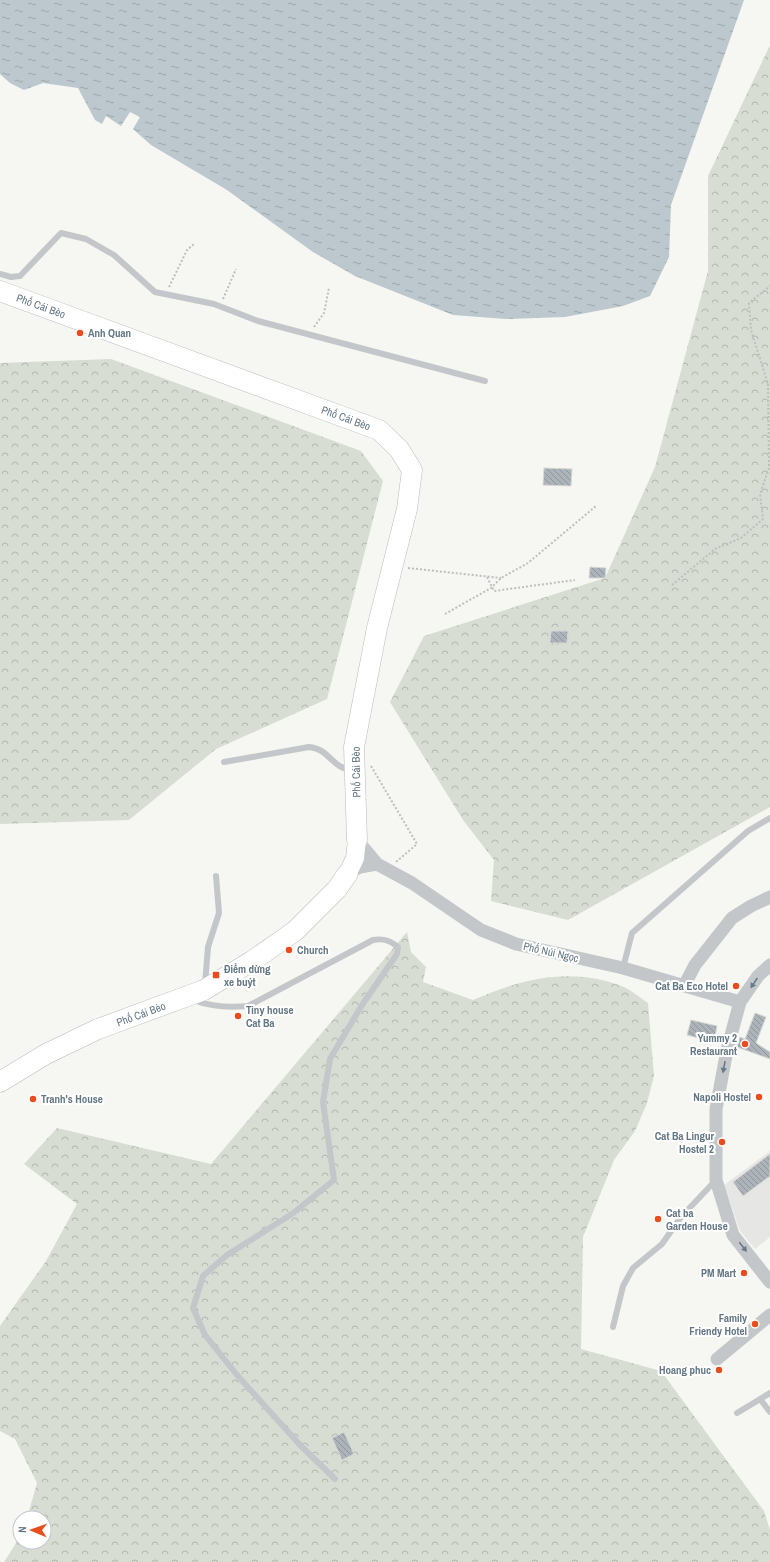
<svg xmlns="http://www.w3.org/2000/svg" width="770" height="1562" font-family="'Archivo Narrow',sans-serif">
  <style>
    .built { fill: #e6e7e5 }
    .forest { fill: url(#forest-crowns) }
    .water { fill: url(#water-ripples) }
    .building { fill: url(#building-back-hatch); stroke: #d7d7d5 }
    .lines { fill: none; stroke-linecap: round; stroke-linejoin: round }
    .secondary-casing { stroke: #b3b9bd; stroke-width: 19 }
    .primary-casing { stroke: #b6babe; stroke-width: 21 }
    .path { stroke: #bcbfc1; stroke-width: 2; stroke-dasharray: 2 2; stroke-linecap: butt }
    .lane { stroke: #c3c7ca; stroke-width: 6 }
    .street { stroke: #c3c7ca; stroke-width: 13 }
    .secondary { stroke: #fff; stroke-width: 18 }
    .primary { stroke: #fff; stroke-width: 20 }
    .oneway { fill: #687a88 }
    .poi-dot { fill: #ea4d1d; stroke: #fff; stroke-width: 1.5 }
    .labels { text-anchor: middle; stroke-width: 4; stroke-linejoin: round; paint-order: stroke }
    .street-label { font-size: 11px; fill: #637684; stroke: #fff }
    .poi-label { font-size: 11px; font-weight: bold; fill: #637684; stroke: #fff; text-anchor: end }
  </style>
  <defs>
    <pattern id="forest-crowns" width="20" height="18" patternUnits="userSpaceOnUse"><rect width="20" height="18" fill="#d7ddd3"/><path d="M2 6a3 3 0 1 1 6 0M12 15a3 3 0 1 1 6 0" fill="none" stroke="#b2b8b1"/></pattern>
    <pattern id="water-ripples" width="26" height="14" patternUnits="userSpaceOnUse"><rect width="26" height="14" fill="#bcc8cd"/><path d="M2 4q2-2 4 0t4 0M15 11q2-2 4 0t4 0" fill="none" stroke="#9ca7ac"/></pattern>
    <pattern id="building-back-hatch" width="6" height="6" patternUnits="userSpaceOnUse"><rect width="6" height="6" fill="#acb4b9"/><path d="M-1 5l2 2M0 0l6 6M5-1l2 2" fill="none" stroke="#90979c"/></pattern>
  </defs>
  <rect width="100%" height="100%" fill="#f6f6f2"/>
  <path class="built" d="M770,1151V1237L755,1249L740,1231L724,1185Z"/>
  <path class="forest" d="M770,45V807L568,920L491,901L494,860L463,820L390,702L424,636L605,578L655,467L708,271V176Z
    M111,359L361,451L383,481L327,699L216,749L129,820L0,824V363Z
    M407,932L411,952L426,967L423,982L473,1000C521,979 568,967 619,985C629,988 639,997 648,1003L654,1076L647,1103L635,1131L614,1160L583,1237L581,1349L661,1371L764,1511L770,1530V1562H4L20,1537V1542H44V1518H27L37,1483L15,1439L0,1431V1326L46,1261L77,1204L24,1164L57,1128L211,1164Z"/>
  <path class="water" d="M0,0H744L671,205L669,257L650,296L623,306L565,317L506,319L453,315L355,276L313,252L227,190L151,145L133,129L140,117L130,112L121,126L106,116L102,124L95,120L78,88L43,83L24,90L10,83L0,74Z"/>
  <path class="building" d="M544,468L572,469L571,486L543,485Z
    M590,567L606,568L605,578H589Z
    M551,631H568L567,643H550Z
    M755,1013L766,1017L756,1043L770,1052V1059L737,1047L740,1037L745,1039Z
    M691,1020L717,1026L714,1042L687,1035Z
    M770,1154V1176L743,1196L733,1182Z
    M344,1432L354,1454L342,1460L332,1438Z"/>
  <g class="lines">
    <defs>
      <path id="secondary" d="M348,873L355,858L357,840"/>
      <path id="primary" d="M0,291L379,430L399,449L412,470L407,509L377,628L354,747L357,840
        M0,1082L46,1054L98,1029L204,990L252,961L295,931L337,889L348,873"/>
    </defs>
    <use href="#secondary" class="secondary-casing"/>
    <use href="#primary" class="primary-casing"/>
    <path class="path" d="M169,287L187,250L194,244
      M223,299L236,269
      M314,327L324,313L329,288
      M408,568L501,578
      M487,577L494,591L575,580
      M672,585L715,549L741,538L763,519L760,494L769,468L768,384L751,330L749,303L770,286
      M445,614L491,588L501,578L528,563L596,506
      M371,766L417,844L396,862"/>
    <path class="lane" d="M0,274L11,277L20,276L61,233L86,239L114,255L155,292L214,304L258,321L485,381
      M224,762L309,747C330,749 331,768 352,770
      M623,968L632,933L748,831L770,818
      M205,984L208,947L219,913L216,876
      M193,1000C212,1007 228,1008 248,1006L373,940C383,938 390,940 398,947L397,954L362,1005L330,1059L323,1102L334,1180L292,1214L227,1255L203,1276L193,1308L205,1335L237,1375L300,1445L335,1479
      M613,1327L623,1286L633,1268L662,1244L681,1217L716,1180
      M760,1399L770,1412
      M737,1413L770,1393"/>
    <path class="street" d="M357,840L377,864L412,883L481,930L516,944L623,968L740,1002
      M348,873L360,867L377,864
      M770,965L758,976L740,1002L727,1050L716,1109V1180L733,1235L770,1282
      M684,986L695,965L732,918L751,906L770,897
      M717,1359L770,1315"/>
    <use href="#secondary" class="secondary"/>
    <use href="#primary" class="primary"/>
  </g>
  <defs><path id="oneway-solid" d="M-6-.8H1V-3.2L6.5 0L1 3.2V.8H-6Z"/></defs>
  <g class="oneway">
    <use href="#oneway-solid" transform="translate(754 983) rotate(124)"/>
    <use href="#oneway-solid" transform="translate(724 1067) rotate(100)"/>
    <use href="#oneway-solid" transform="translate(743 1247) rotate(52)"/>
  </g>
  <g class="poi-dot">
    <circle cx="80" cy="333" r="4"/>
    <circle cx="289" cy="950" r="4"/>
    <rect x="212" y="971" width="8" height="8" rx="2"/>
    <circle cx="736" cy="986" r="4"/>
    <circle cx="238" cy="1016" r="4"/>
    <circle cx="745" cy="1044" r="4"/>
    <circle cx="759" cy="1097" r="4"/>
    <circle cx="33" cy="1099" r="4"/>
    <circle cx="722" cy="1142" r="4"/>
    <circle cx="658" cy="1219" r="4"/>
    <circle cx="744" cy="1273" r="4"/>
    <circle cx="755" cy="1324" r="4"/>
    <circle cx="719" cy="1370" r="4"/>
  </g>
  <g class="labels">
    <g class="street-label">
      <text transform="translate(41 306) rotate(20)" y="4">Phố Cái Bèo</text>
      <text transform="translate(346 418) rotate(20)" y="4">Phố Cái Bèo</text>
      <text transform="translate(356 772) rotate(-91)" y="4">Phố Cái Bèo</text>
      <text transform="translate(551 952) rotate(13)" y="4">Phố Núi Ngọc</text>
      <text transform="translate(141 1014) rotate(-20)" y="4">Phố Cái Bèo</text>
    </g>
    <g class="poi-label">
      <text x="88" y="337" text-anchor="start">Anh Quan</text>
      <text x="297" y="954" text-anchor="start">Church</text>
      <text x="224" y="973" text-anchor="start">Điểm dừng<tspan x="224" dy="13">xe buýt</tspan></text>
      <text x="728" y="990">Cat Ba Eco Hotel</text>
      <text x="246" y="1014" text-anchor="start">Tiny house<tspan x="246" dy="13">Cat Ba</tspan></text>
      <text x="737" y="1042">Yummy 2<tspan x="737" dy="13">Restaurant</tspan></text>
      <text x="751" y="1101">Napoli Hostel</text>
      <text x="41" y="1103" text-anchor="start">Tranh's House</text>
      <text x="714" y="1140">Cat Ba Lingur<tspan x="714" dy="13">Hostel 2</tspan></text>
      <text x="666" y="1217" text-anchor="start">Cat ba<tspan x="666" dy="13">Garden House</tspan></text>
      <text x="736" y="1277">PM Mart</text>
      <text x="747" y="1322">Family<tspan x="747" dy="13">Friendy Hotel</tspan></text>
      <text x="711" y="1374">Hoang phuc</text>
    </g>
  </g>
  <g transform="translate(32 1530) rotate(272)"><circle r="19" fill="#ffffff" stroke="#c1c8ce"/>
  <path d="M0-3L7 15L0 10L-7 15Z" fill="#ea4d1d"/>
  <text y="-6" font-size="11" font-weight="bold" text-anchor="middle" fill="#637684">N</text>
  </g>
</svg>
